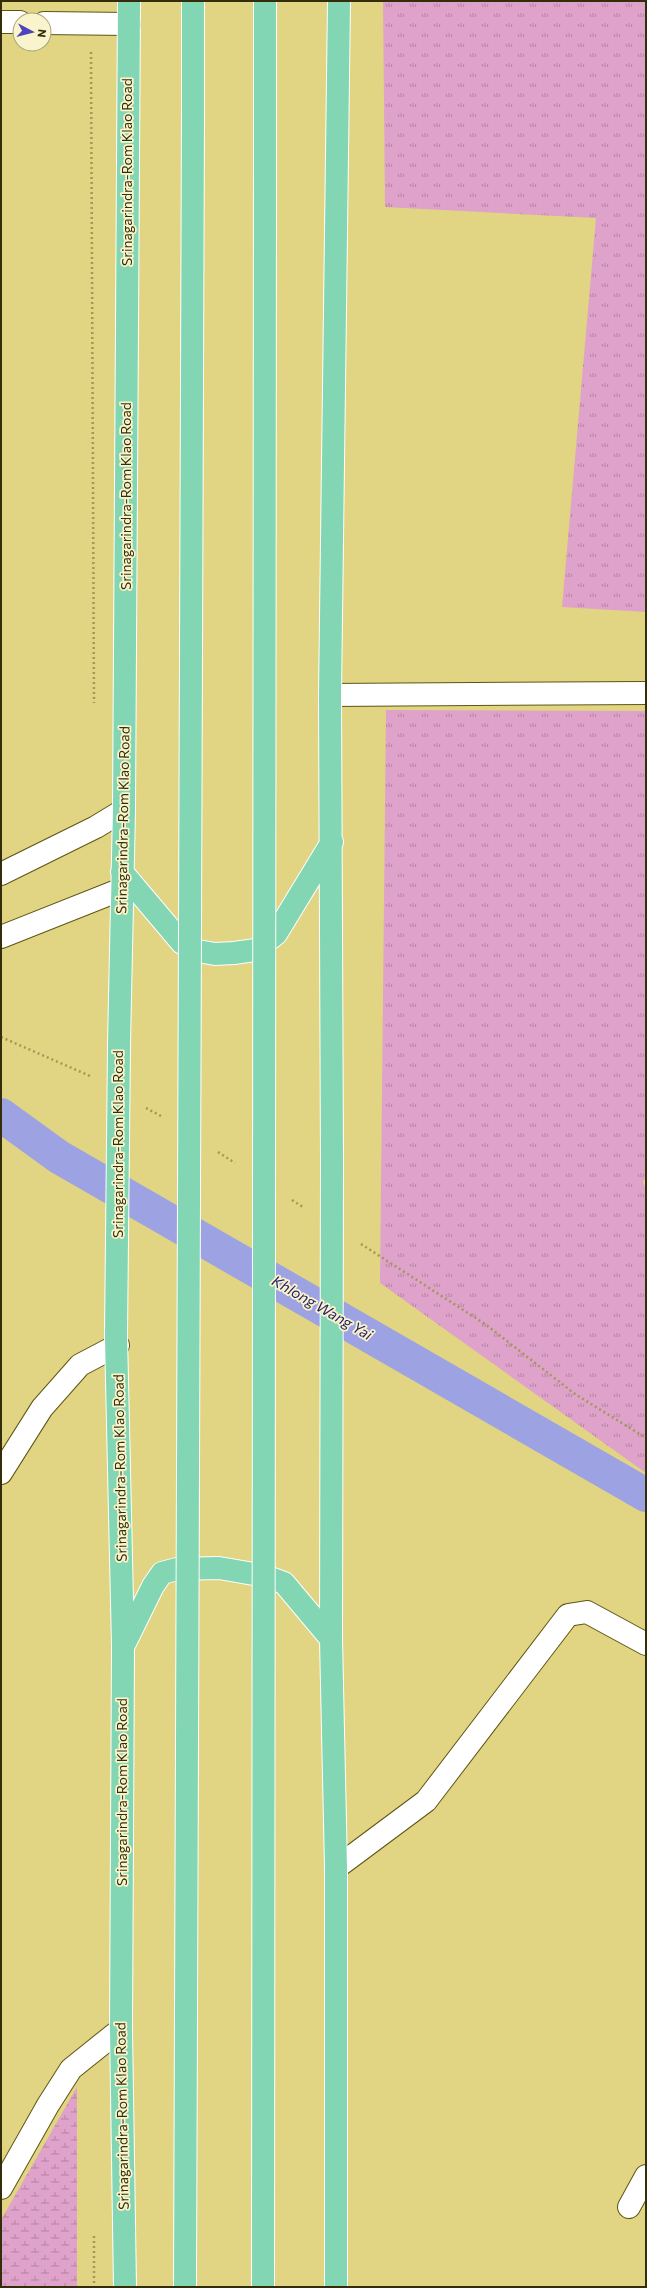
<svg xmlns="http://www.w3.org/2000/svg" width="647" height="2288" font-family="Commissioner,sans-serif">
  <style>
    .grass { fill: url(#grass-tufts) }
    .wetland { fill: url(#wetland-marsh) }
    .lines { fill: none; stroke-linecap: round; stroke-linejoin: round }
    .canal { stroke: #9da2e3; stroke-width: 34 }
    .minor-casing { stroke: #5e5513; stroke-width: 24 }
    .major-casing { stroke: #fff; stroke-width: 24 }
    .path { stroke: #a29857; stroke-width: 2.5; stroke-dasharray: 2 3; stroke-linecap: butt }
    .minor { stroke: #fff; stroke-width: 22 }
    .major { stroke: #83d6b3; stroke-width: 22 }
    .major-bridge-casing { stroke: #fff; stroke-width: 24; stroke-linecap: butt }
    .major-bridge { stroke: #83d6b3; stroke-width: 22 }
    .labels { text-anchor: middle; stroke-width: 3.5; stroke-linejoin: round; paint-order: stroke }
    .street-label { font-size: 14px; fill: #332d0a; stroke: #faf4cc }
    .water-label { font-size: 15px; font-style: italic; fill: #261e68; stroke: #faf4cc }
  </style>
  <defs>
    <pattern id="grass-tufts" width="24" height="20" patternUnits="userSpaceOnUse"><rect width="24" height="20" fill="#dfa2ca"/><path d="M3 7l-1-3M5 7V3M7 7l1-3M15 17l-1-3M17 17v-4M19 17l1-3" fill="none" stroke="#b584a2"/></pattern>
    <pattern id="wetland-marsh" width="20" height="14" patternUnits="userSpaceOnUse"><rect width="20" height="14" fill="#dfa2ca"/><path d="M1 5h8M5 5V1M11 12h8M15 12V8" fill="none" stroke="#b584a2"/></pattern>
  </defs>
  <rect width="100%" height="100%" fill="#e1d482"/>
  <path class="grass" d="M383,1H646V612L562,607L596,218L385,207Z
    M386,710L646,711V1177L643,1182L646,1190V1473L380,1283Z"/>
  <path class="wetland" d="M77,2087V2287H1V2220Z"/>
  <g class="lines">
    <path class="canal" d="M1,1115L59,1157L646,1495"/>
    <defs>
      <path id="minor" d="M1,22H20
        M44,23L129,24
        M330,695L646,693
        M1,874L96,827L124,810
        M1,937L122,889
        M1,1473L42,1408L80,1365L118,1345
        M336,1868L426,1801L568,1615L587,1612L646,1644
        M1,2188L48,2105L71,2069L121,2029
        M629,2207L646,2176"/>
      <path id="major" d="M193,1V111
        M265,1V162
        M122,872L182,943L198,951L215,954L234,953L256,950L276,934L332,842
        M125,1643L153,1586L162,1573L177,1569L219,1568L265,1576L284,1583L331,1639
        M125,2287L121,2029L123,1646L116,1336L119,1045L124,810L129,1
        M336,2287V1868L331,1639L332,1164L330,695L339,1"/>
    </defs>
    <use href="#minor" class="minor-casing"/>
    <use href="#major" class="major-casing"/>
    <path class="path" d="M91,52L94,703
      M1,1037L90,1076
      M146,1108L161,1116
      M218,1152L235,1163
      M292,1200L303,1207
      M361,1244L485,1324L575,1394L646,1438
      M94,2236V2287"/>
    <use href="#minor" class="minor"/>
    <use href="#major" class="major"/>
    <defs>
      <path id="major-bridge" d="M185,2287L193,111
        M263,2287L265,162"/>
    </defs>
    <use href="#major-bridge" class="major-bridge-casing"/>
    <use href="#major-bridge" class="major-bridge"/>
  </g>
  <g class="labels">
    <g class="street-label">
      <text transform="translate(127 172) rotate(-90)" y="5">Srinagarindra-Rom Klao Road</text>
      <text transform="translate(126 496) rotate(-90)" y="5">Srinagarindra-Rom Klao Road</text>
      <text transform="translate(123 820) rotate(-89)" y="5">Srinagarindra-Rom Klao Road</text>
      <text transform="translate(118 1144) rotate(-90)" y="5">Srinagarindra-Rom Klao Road</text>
      <text transform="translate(120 1468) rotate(-91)" y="5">Srinagarindra-Rom Klao Road</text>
      <text transform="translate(122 1792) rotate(-90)" y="5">Srinagarindra-Rom Klao Road</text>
      <text transform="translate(122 2116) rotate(-91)" y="5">Srinagarindra-Rom Klao Road</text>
    </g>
    <g class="water-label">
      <text transform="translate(322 1308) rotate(30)" y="5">Khlong Wang Yai</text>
    </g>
  </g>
  <rect width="647" height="2288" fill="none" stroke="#332d0a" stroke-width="4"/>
  <g transform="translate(32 32) rotate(97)"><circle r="19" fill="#faf4cc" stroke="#aaa47e"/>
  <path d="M0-3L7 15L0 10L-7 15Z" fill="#4e44bb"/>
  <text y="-6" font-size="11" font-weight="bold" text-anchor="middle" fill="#332d0a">N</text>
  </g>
</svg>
